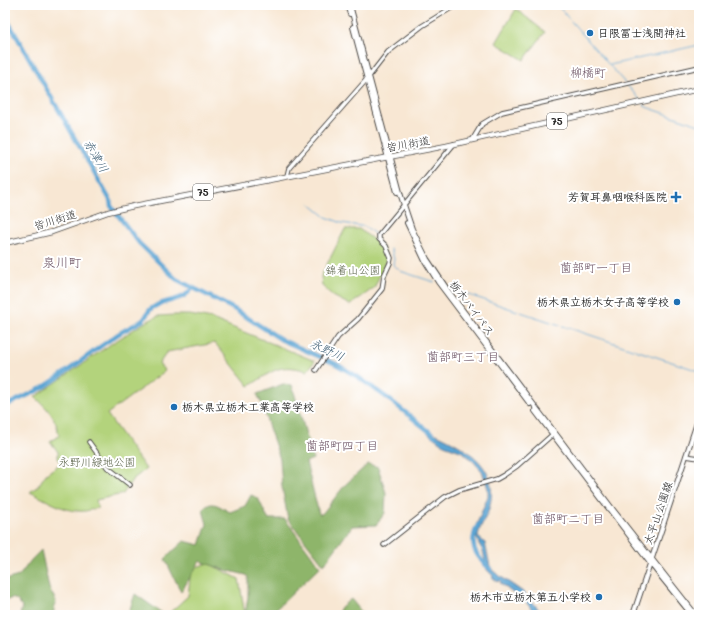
<svg xmlns="http://www.w3.org/2000/svg" width="704" height="620" font-family="Mali,'Klee One',sans-serif">
  <style>
    .green { fill: #b3d37b; stroke: #6f7f53 }
    .forest { fill: #8eb56b; stroke: #5c704b }
    .water { fill: #5ca4d3; stroke: #44687f }
    .lines { fill: none; stroke-linecap: round; stroke-linejoin: round }
    .stream { stroke: #5ca4d3; stroke-width: 1 }
    .river { stroke: #5ca4d3; stroke-width: 4.5 }
    .tertiary-casing { stroke: #4a4744; stroke-width: 5.5 }
    .secondary-casing { stroke: #4a4744; stroke-width: 6 }
    .primary-casing { stroke: #4a4744; stroke-width: 6 }
    .tertiary { stroke: #fff; stroke-width: 3.5 }
    .secondary { stroke: #fff; stroke-width: 4 }
    .primary { stroke: #fff; stroke-width: 4.5 }
    .poi-dot { fill: #1f6fb2; stroke: #fff; stroke-width: 1.5 }
    .labels { text-anchor: middle; stroke-width: 4; stroke-linejoin: round; paint-order: stroke }
    .shield { fill: #fff; stroke: #6b6b6b; stroke-width: 1 }
    .shield-label { font-size: 10px; font-weight: bold; fill: #2b2b2b }
    .poi-label { font-size: 11px; font-weight: bold; fill: #2b2b2b; stroke: #fff; text-anchor: end }
    .street-label { font-size: 11px; fill: #2b2b2b; stroke: #fff }
    .park-label { font-size: 11px; fill: #545d43; stroke: #fff }
    .neighbourhood-label { font-size: 12px; fill: #6a5061; stroke: #fff }
    .water-label { font-size: 12px; font-style: italic; fill: #416177; stroke: #fff }
    .quarter-label { font-size: 13px; fill: #6a5061; stroke: #fff }
  </style>
  <rect width="100%" height="100%" fill="#fff"/>
  <filter id="ink" filterUnits="userSpaceOnUse"><feTurbulence type="fractalNoise" baseFrequency=".025" numOctaves="2"/><feDisplacementMap in="SourceGraphic" scale="8" xChannelSelector="R" yChannelSelector="G"/><feConvolveMatrix kernelMatrix="1 2 1 2 8 2 1 2 1" color-interpolation-filters="sRGB"/></filter>
  <filter id="wash" filterUnits="userSpaceOnUse"><feTurbulence type="fractalNoise" baseFrequency=".012" numOctaves="4" result="noise"/><feDisplacementMap in="SourceGraphic" scale="16" xChannelSelector="R" yChannelSelector="G"/><feGaussianBlur stdDeviation="0.9" result="paint"/><feColorMatrix in="noise" values="0 0 0 0 0 0 0 0 0 0 0 0 0 0 0 0 0 1.4 0 .05"/><feComposite in="paint" operator="in"/></filter>
  <g filter="url(#wash)">
    <rect width="100%" height="100%" fill="#f8e7d3"/>
    <path class="green" d="M516,9L545,32L524,60L496,43Z
      M345,229H359L382,246L388,258L374,288L350,305L333,296L322,286L321,276Z
      M175,315H190L212,319L315,361L307,371C278,362 273,372 249,386L215,343L167,352L159,364L165,371L107,414L146,469L132,480L123,494L96,500L98,508C92,509 86,512 79,511C63,511 45,499 30,492L38,486L46,474L61,463L58,458V452L50,441L59,436C56,417 49,410 35,397L111,344L144,323L158,316Z
      M208,563L239,579L245,615H167L188,596L191,569Z"/>
    <path class="forest" d="M283,384L292,385L313,459L306,462L319,514H322L345,485L368,464L378,467L386,493L385,513L376,525L352,526L324,565L288,519L282,487L280,459L268,425L264,408L257,394Z
      M251,495L258,498L268,519H285L320,567L275,610L279,615H245L248,597V577L246,575L225,570L200,561L181,592L165,559L184,541L200,545L207,524L203,510C211,498 220,507 230,512L245,506Z
      M41,550L49,588L56,601L53,615H20L22,607L17,600L12,598L5,601V580L19,576L32,559Z
      M135,594L165,615H128Z
      M351,599L364,615H337L341,607Z"/>
    <path class="water" d="M430,431C461,445 500,464 490,505C488,517 479,525 478,537L485,543L490,566L492,570L497,574L523,592L531,600L543,615H536L523,598L514,594L500,583L501,582L500,580L498,582L492,577L493,576L487,570L483,551L479,544L475,534L476,526L488,496V489L482,471L473,461L463,452L444,445L429,434Z"/>
    <g class="lines">
      <path class="stream" d="M557,5L625,83
        M610,65L699,45
        M627,85L641,101
        M643,103L646,107L699,125
        M309,203L326,217L342,223L366,227L376,235
        M391,249L394,259L393,264L400,271L434,282
        M448,288L699,371"/>
      <path class="river" d="M5,16L110,200L111,206L139,243L176,279L234,309L282,340L336,364L358,377L386,397L435,436
        M5,406C18,400 31,394 44,387C68,372 90,353 114,337C123,330 134,326 143,320C147,317 147,311 152,308C165,299 184,302 192,288
        M478,525C468,545 475,555 490,569"/>
    </g>
  </g>
  <g filter="url(#ink)">
    <g class="lines">
      <defs>
        <path id="tertiary" d="M473,139L482,124L502,112L699,67
          M287,176L289,168L367,79L388,52L422,26L456,5
          M316,370L338,337L358,319L382,289L384,276L390,263L391,258L386,246L379,239V235L454,144
          M89,442L107,467L130,485
          M686,456L699,458
          M384,545L445,497L459,490L497,479L504,475L517,466L553,434"/>
        <path id="secondary" d="M347,5L350,14
          M350,5L401,196L412,229L427,259L449,292L537,409L614,511L696,615
          M353,27L397,192
          M407,223L425,261L438,282L530,404
          M535,411L650,563L692,615
          M633,615L699,417"/>
        <path id="primary" d="M5,243L52,232L108,212L134,206L446,146L699,89"/>
      </defs>
      <use href="#tertiary" class="tertiary-casing"/>
      <use href="#secondary" class="secondary-casing"/>
      <use href="#primary" class="primary-casing"/>
      <use href="#tertiary" class="tertiary"/>
      <use href="#secondary" class="secondary"/>
      <use href="#primary" class="primary"/>
    </g>
  </g>
  <g class="poi-dot">
    <circle cx="590" cy="33" r="4"/>
    <path d="M674 191h4v4h4v4h-4v4h-4v-4h-4v-4h4z"/>
    <circle cx="677" cy="302" r="4"/>
    <circle cx="174" cy="407" r="4"/>
    <circle cx="599" cy="597" r="4"/>
  </g>
  <g class="labels">
    <g class="shield">
      <rect x="547" y="113" width="20" height="16" rx="3"/>
      <rect x="193" y="184" width="20" height="16" rx="3"/>
    </g>
    <g class="shield-label">
      <text x="557" y="125">75</text>
      <text x="203" y="196">75</text>
    </g>
    <g class="poi-label">
      <text x="598" y="37" text-anchor="start">日限冨士浅間神社</text>
      <text x="667" y="201">芳賀耳鼻咽喉科医院</text>
      <text x="669" y="306">栃木県立栃木女子高等学校</text>
      <text x="182" y="411" text-anchor="start">栃木県立栃木工業高等学校</text>
      <text x="591" y="601">栃木市立栃木第五小学校</text>
    </g>
    <g class="street-label">
      <text transform="translate(408 144) rotate(-10)" y="4">皆川街道</text>
      <text transform="translate(55 220) rotate(-17)" y="4">皆川街道</text>
      <text transform="translate(472 308) rotate(53)" y="4">栃木バイパス</text>
      <text transform="translate(658 513) rotate(-71)" y="4">太平山公園線</text>
    </g>
    <g class="park-label">
      <text x="353" y="274">錦着山公園</text>
      <text x="97" y="466">永野川緑地公園</text>
    </g>
    <g class="neighbourhood-label">
      <text x="588" y="77">柳橋町</text>
      <text x="596" y="272">薗部町一丁目</text>
      <text x="463" y="361">薗部町三丁目</text>
      <text x="342" y="450">薗部町四丁目</text>
      <text x="568" y="523">薗部町二丁目</text>
    </g>
    <g class="water-label">
      <text transform="translate(96 156) rotate(60)" y="4">赤津川</text>
      <text transform="translate(327 350) rotate(25)" y="4">永野川</text>
    </g>
    <g class="quarter-label">
      <text x="62" y="267">泉川町</text>
    </g>
  </g>
  <rect width="704" height="620" fill="none" stroke="#fff" stroke-width="20"/>
</svg>
